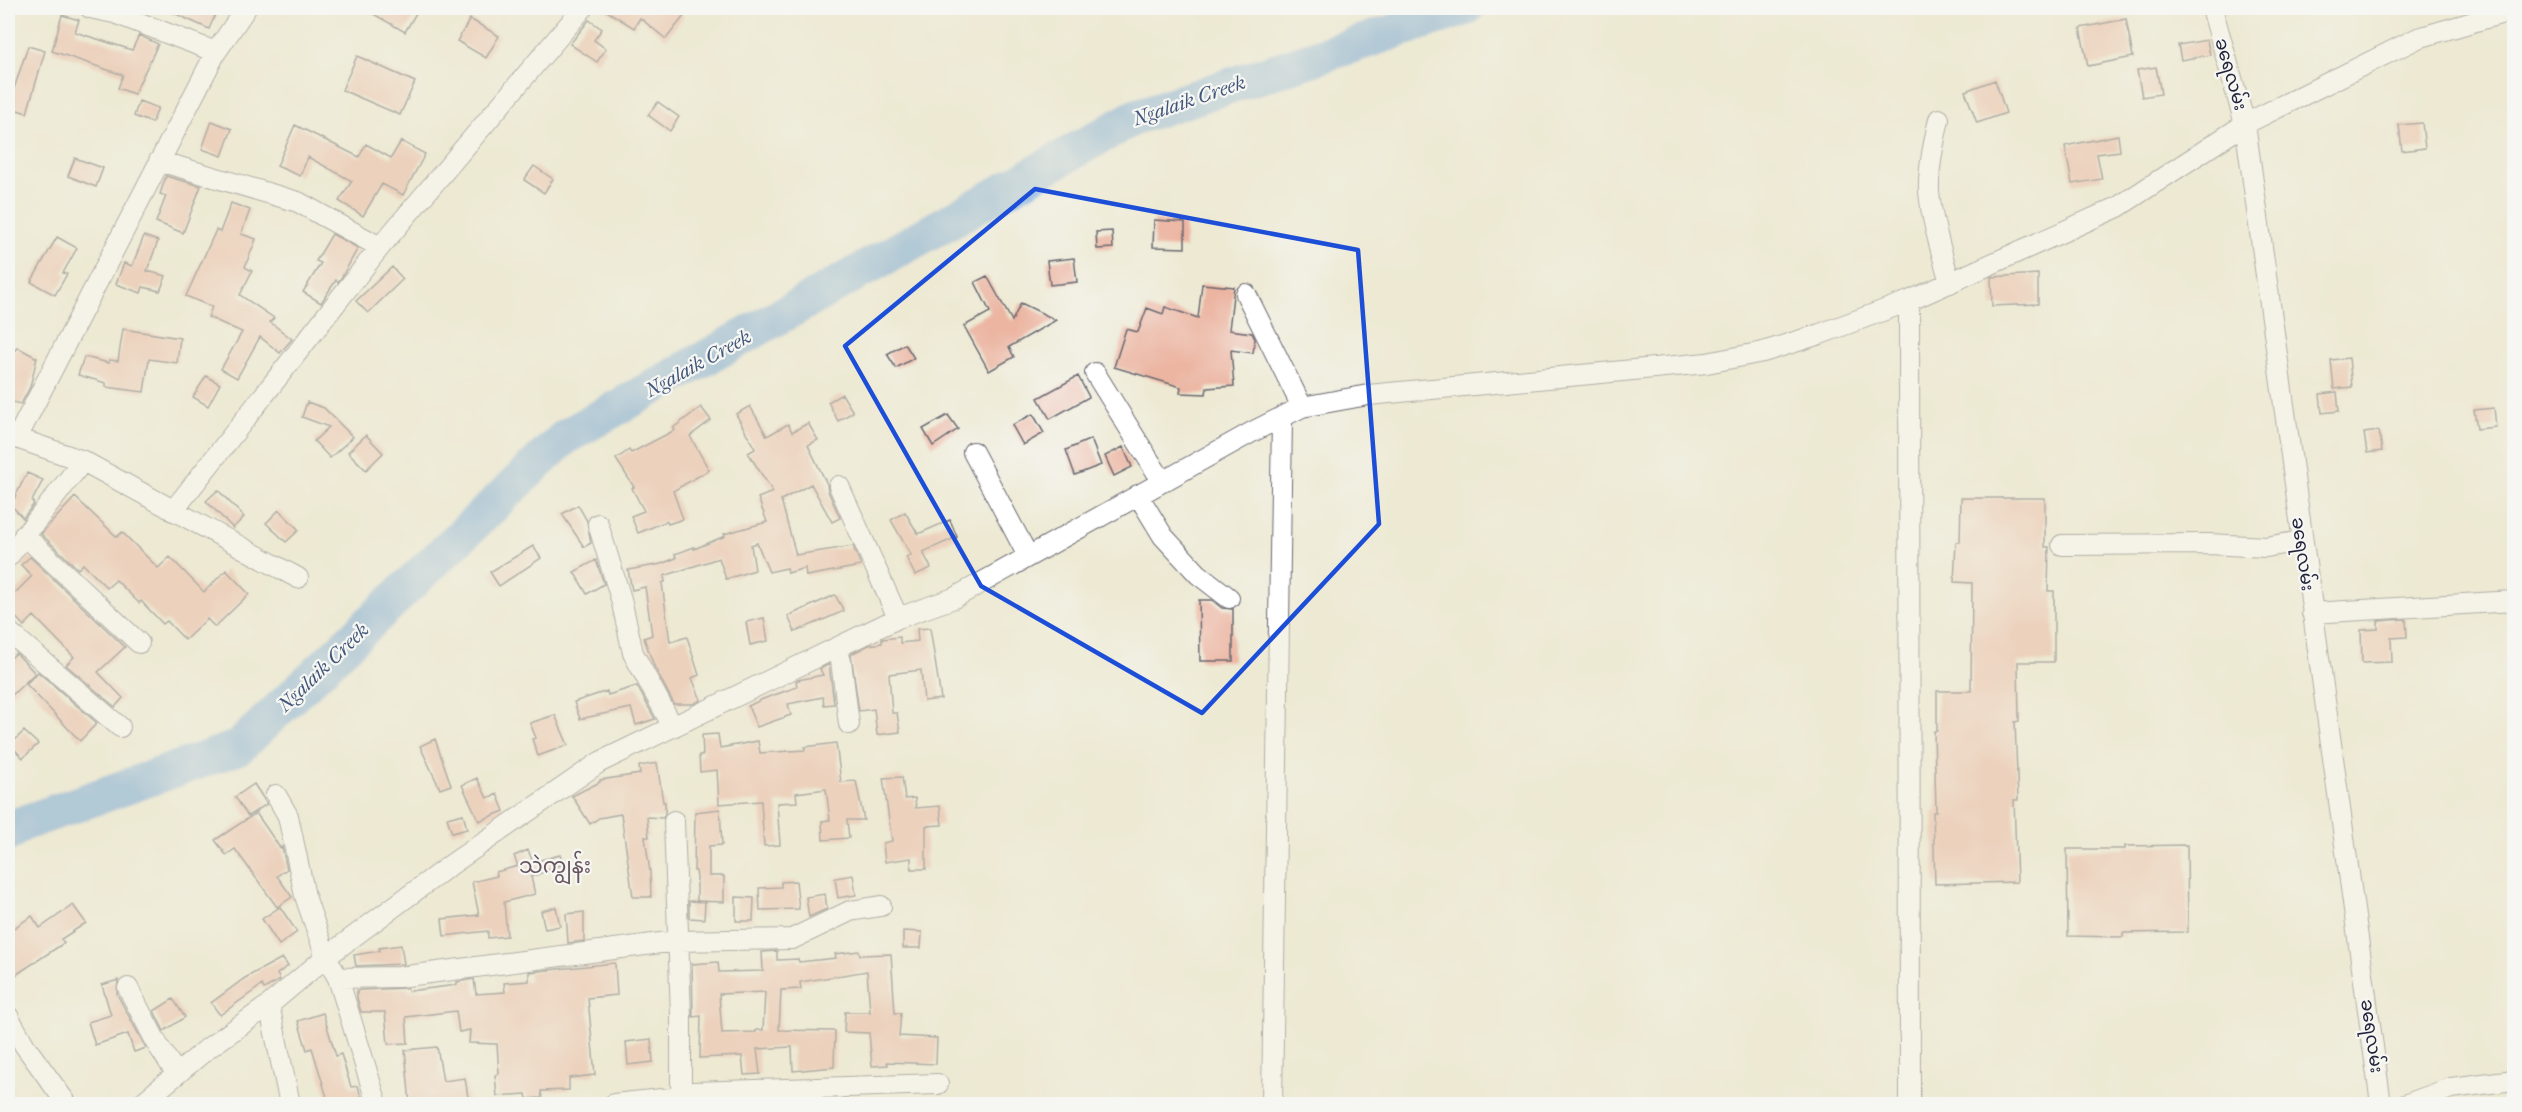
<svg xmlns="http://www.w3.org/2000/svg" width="2522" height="1112" font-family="'IM FELL French Canon','Noto Sans Myanmar',serif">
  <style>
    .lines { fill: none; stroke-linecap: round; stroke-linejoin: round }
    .river { stroke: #6ca2d9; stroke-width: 36 }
    .building { fill: #ecb5a2; fill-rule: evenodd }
    .minor-casing { stroke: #696870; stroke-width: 22 }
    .minor { stroke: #fff; stroke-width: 20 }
    .marked { fill: none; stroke: #1d4ed8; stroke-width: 4.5; stroke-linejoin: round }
    .labels { text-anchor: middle; stroke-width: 4.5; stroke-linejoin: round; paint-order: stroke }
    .street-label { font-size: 18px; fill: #22223b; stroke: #f6f6f2 }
    .water-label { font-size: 20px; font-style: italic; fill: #40557a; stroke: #f6f6f2 }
    .quarter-label { font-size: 21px; fill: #69555f; stroke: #f6f6f2 }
  </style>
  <rect width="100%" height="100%" fill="#f6f6f2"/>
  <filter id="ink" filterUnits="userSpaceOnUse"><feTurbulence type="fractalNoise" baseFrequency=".0167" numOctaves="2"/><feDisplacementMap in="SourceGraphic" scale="12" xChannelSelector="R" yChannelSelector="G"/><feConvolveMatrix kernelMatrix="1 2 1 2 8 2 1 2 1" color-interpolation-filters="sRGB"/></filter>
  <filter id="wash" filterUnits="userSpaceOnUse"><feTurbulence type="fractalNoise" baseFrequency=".008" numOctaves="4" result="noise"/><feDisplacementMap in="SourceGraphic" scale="24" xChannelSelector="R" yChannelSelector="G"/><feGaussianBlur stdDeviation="1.35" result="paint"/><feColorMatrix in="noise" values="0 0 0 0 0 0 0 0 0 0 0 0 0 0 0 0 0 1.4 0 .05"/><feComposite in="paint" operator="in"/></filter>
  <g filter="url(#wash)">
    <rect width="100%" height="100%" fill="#ede9d3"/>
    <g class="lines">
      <path class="river" d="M8,834L21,824L239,747L565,437L1135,117L1466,8"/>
    </g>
    <g id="blocks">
      <path class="building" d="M163,8H203L216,13L209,29Z
        M363,8H419L405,32Z
        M602,8H674L684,16L666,39L640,18L634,28Z
        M62,15L79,20L75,32L132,50L139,35L158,44L134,94L118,88L123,75L52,51Z
        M470,19L499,36L486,58L457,41Z
        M2126,19L2133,57L2088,66L2080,28Z
        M589,20L602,29L594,40L606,49L597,62L570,44Z
        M2207,40L2210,55L2181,60L2178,45Z
        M28,46L45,51L27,113L8,107Z
        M357,56L415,82L400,115L342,90Z
        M2156,67L2161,94L2142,97L2137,70Z
        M1995,80L2006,113L1977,123L1965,91Z
        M139,101L158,108L152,123L134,116Z
        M658,102L679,117L670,131L648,115Z
        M212,121L232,129L222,156L202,149Z
        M2422,123L2425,148L2402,151L2399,125Z
        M295,125L359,157L366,144L391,158L401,141L425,154L403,195L382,184L363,216L339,201L352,181L308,157L300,176L277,166Z
        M2118,135L2120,151L2097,154L2102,179L2072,184L2065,146Z
        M75,158L103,168L96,187L68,176Z
        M534,166L553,179L544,193L524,180Z
        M166,176L201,186L183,233L156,222L166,196L160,194Z
        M231,203L250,210L241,234L256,239L245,267L252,271L240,295L274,318L270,322L292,339L280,353L260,337L237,378L221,369L242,332L208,317L212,307L186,296L216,230L220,232Z
        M1154,220L1185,222V248L1153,247Z
        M1112,231L1113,248L1097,249L1096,232Z
        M332,234L358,248L341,278L338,282L336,280L321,303L303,292L321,263L316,261Z
        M144,236L158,241L147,271L166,276L160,291L143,287L141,293L116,284L124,263L132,266Z
        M57,237L77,248L63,273L67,274L55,295L31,282Z
        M1074,258L1077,282L1050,285L1047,261Z
        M392,267L403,279L368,313L356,301Z
        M2038,274V304L1992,306L1991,277Z
        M987,276L1012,321L1021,303L1056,320L1009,347L1014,357L989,371L964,326L990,312L975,282Z
        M1202,284L1234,287L1229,330L1252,333L1255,339L1253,353L1231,350L1234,386L1207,388L1206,394L1180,393L1181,387L1114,367L1126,329L1138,332L1147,308L1163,314L1165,307L1198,318Z
        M123,329L180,338L177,363L149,359L144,392L106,387V383L78,375L84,357L109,363V360L118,361Z
        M905,344L914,358L896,368L887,354Z
        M17,347L37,358L30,387L21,404L8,401V364Z
        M2349,358L2352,387L2334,389L2331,360Z
        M206,376L220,384L208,406L193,397Z
        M1078,376L1089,397L1050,419L1038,398Z
        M2337,392L2339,411L2322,413L2320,394Z
        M842,394L853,412L838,421L828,402Z
        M307,402L324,408L353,437L330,458L314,441L329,427L302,417Z
        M750,406L767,436L788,424L792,432L808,423L818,440L808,445L827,484L828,491L840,518L832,522L811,484L781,500L796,555L853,546L861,566L806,576L805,568L788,573L787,568L769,572L757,543L751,545L755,570L726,579L719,558L664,576L665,582L662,583L670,642L687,637L699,675L692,678L701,700L693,704H674L654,666L644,638L652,635L645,587L632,590L628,570L661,564L676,558L675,554L694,547V549L725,536L724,534L767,522L758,498L773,492L748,453L755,449L736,414Z
        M701,407L711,420L690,436L709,470L673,491L683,519L668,524L667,521L638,533L631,516L644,511L632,488L634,487L616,459L629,450L631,453L675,430L673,428Z
        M2494,408L2496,427L2477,429L2474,410Z
        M1033,414L1044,433L1023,445L1012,425Z
        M948,415L958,429L933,446L923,429Z
        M2379,431L2382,451L2367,453L2364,433Z
        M366,435L383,453L366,470L348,452Z
        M1091,439L1101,465L1075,475L1066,450Z
        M1123,447L1132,467L1114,476L1105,456Z
        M27,473L43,480L32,501L34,504L23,518L11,505Z
        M218,490L244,517L233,528L206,501Z
        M75,497L117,537L122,532L158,568L170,557L204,592L226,570L249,594L215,627L207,619L185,640L167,621L163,624L141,601L139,603L116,580L107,588L83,564L78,569L41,534Z
        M1961,498H2045V547H2049L2048,591H2054V662H2018L2019,721L2015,722L2018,800H2014L2017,882L1935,884L1933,812H1936L1934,731H1937V691H1971L1972,583L1954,582L1956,542H1960Z
        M578,505L587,521L591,543L584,547L562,514Z
        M279,510L299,530L286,542L266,523Z
        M905,512L918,534L950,520L957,537L923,552L931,568L915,575L906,557L911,555L891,520Z
        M533,546L541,558L499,586L490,572Z
        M30,557L125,647L98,672L123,698L115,707L66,665L74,657L34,616L24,626L8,609V600L32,576L21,565Z
        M596,560L604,584L587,594L574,572Z
        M835,595L844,611L795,632L788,616Z
        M1199,600H1212L1222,608L1233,609V661H1200Z
        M764,618L768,641L750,645L746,622Z
        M2406,619L2407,637L2391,638L2392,662L2362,663L2361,630L2378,629V621Z
        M930,628L941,699L924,701L921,670L889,674L892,713H897L900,732L877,735L874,709L859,711L851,654L869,645L882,643V639L900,637V643L918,641L917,629Z
        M16,653L35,673L8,699V661Z
        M829,664L834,704L824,705L823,697L788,704L791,715L757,727L748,706L763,699L797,687L796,681L798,680L823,675L820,669Z
        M38,672L97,723L80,741L26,684Z
        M637,686L655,719L636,725L631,708L580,719L574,702L607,691L608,695Z
        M555,715L568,745L538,756L532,739L536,738L530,723Z
        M24,731L38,744L23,758L10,745Z
        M718,734L720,748L758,741L760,753L805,750V747L836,743L841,782L856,781L864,820H847L849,838L823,840L822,821L830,820L826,789L796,793L797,802L777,803L780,845L764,846L761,801L719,804L717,770L700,772L699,755H703L702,735Z
        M435,739L451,785L440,789L420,746Z
        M657,763L663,802H665V814L663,818L647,817L649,837H645L650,872L651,897H633L621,814L599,818L590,824L572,796L600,782V780L640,774L639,766Z
        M902,777L905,799L915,798L916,808L940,806L942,825L926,826V869H911V858L885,862L883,843L892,841L883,778Z
        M477,778L487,798L497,794L504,811L479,821L462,785Z
        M254,784L267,804L248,816L235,797Z
        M720,809L722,845L709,846V876H724V902L697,901V878L696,871H694L695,812Z
        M256,813L281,849L282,847L287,869L277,876L292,897L277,907L235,849L226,855L215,840Z
        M463,814L467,829L452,833L447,818Z
        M2187,845L2188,932L2123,933V937L2068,936L2067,849H2125V846Z
        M528,850L533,862L560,855L563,864L531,877L535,894L504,902L507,936L488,938V931L444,936L442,919L479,915L472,882L497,876L496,872L518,866L514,856Z
        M853,875L856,895L838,898L835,878Z
        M796,881L799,909L760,910L759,888L781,887V882Z
        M825,894L827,909L809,917L806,897Z
        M736,897L754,898L753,921H736Z
        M689,901L705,902L704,919L689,918Z
        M73,905L86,923L61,939L64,943L8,980V932L32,916L40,928Z
        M280,907L297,932L279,945L262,919Z
        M556,907L560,926L545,929L541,911Z
        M584,912V941L568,943L566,914Z
        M903,931L922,932L921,948H903Z
        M401,945L404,964L356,966L354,955L379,951V948Z
        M777,951V960L798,959L799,962L836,958L835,954L859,951L860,955L891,954L895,1013H901L899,1036L937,1038L936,1064L887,1062L888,1065L872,1066L869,1033L844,1032L845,1012H870L867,971L800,982L801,989L781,990L779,1030L835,1031L834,1067L793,1071L792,1047L757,1049L760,1074L744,1075L742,1056L700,1058L701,1016L693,1017L692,964L718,962L719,972L763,971L762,952ZM765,992L763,1030H756V1032L722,1033L719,994Z
        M282,958L288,966L277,974L280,980L264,989L262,985L220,1015L211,1003L245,978Z
        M615,963L617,995L588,998L595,1075L569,1078V1090L541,1091L542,1098L527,1099L526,1094L497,1096L495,1075L499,1074L497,1044L469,1043L470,1030L459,1032L456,1011L406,1017L408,1043L388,1044L385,1012H361L357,998V991L360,990L407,988L409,991L457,985V982L474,979L476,994L505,992L504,983L529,981V972Z
        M118,980L117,994L146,1048L134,1052L128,1034L95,1045L88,1022L111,1015L102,985Z
        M173,999L185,1017L164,1031L154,1011Z
        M323,1013L336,1056L341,1054L351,1087L358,1086L363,1104H329L312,1048L307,1050L298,1021Z
        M651,1039L653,1062L628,1065L626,1042Z
        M437,1047L443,1081L465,1078L469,1104H410L405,1050Z"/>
    </g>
  </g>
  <g filter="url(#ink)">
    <use href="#blocks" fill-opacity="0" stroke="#696870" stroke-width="1.5"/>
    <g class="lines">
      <defs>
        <path id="minor" d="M90,8L114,13L216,52
          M2212,8L2245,124L2381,1104
          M1939,119C1934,142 1928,169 1929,192C1932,223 1942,253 1950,283
          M159,161L298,202L380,247
          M1246,294L1302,407
          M1909,301L1910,1104
          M1095,373L1162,481
          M8,435L83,461L298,578
          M17,438L216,52L246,8
          M973,452L1028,556
          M839,486L898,618
          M1138,495L1163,536L1198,574L1229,598
          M173,511L380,247L583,8
          M598,524L621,599L633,653L673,727
          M24,535L139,643
          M2062,545L2209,544L2266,547L2301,541
          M8,557L83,461
          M2312,613L2514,601
          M8,631L120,727
          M836,648L841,661L849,724
          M276,795L288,816L305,896L326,957L338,978L377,1104
          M674,821L681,1016V1104
          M338,978L399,977L676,941L792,939L850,911L881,906
          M128,988L159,1047L176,1073
          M269,1005L290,1104
          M8,1016L25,1046L67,1104
          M141,1104L207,1049L269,1005L326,957L449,866L600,762L898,618L954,598L1252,432L1302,407L1368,395L1707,363L1763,352L1820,334L1909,301L2118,207L2245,124L2418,38L2514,10
          M614,1104L681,1097L693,1092L938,1084
          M1272,1104L1282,418
          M2407,1104L2451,1088L2514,1080"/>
      </defs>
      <use href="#minor" class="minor-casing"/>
      <use href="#minor" class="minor"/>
    </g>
  </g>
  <path d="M0 0H2522V1112H0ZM1035,189L1358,250L1379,524L1202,713L981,586L845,346Z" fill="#ede9d3" fill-opacity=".55" fill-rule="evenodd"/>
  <path class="marked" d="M1035,189L1358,250L1379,524L1202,713L981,586L845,346Z"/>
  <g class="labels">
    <g class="street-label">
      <text transform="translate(2231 74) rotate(74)" y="6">ခရေလမ်း</text>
      <text transform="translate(2303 554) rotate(82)" y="6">ခရေလမ်း</text>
      <text transform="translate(2372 1036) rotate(82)" y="6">ခရေလမ်း</text>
    </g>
    <g class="water-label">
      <text transform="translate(1189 100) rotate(-19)" y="7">Ngalaik Creek</text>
      <text transform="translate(698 363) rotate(-29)" y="7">Ngalaik Creek</text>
      <text transform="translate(323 667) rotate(-44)" y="7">Ngalaik Creek</text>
    </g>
    <g class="quarter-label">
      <text x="555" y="873">သဲကျွန်း</text>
    </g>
  </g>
  <rect width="2522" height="1112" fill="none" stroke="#f6f6f2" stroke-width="30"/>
</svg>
